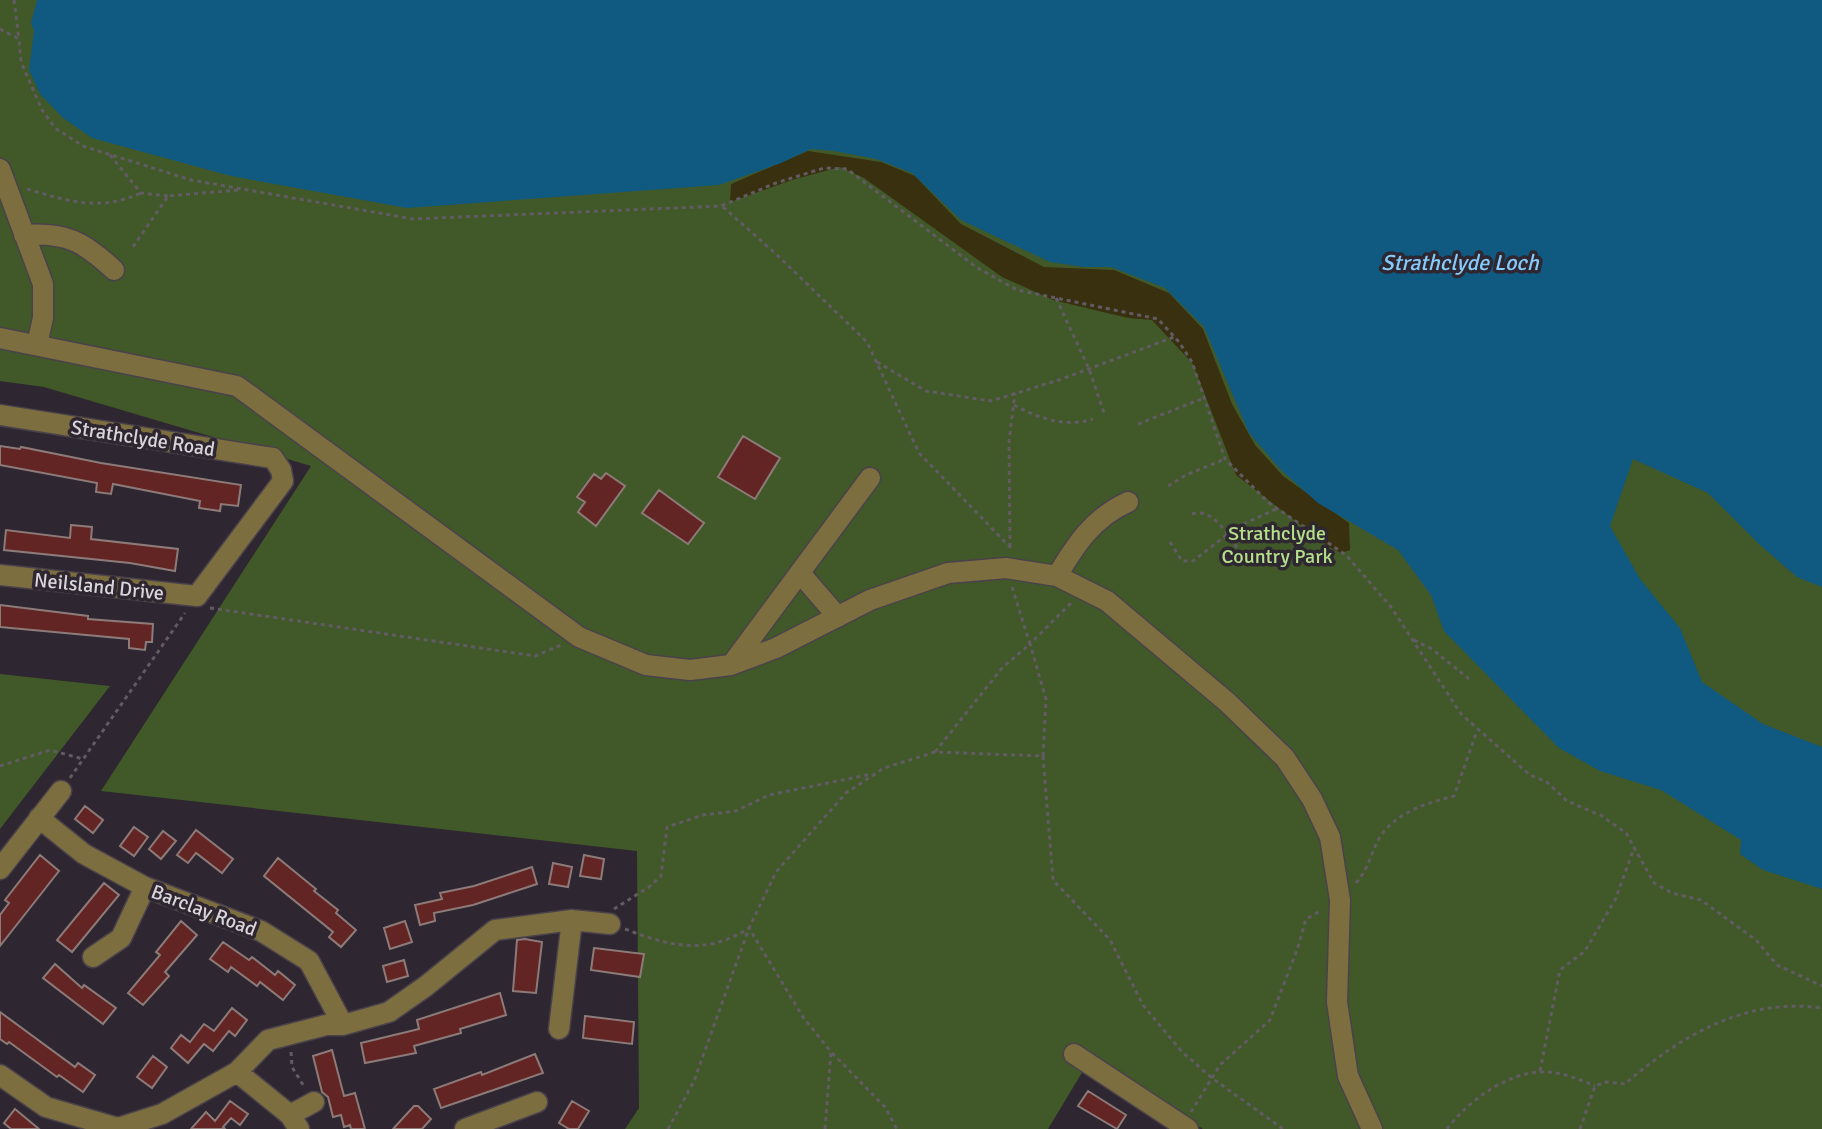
<svg xmlns="http://www.w3.org/2000/svg" width="1822" height="1129" font-family="Signika,sans-serif">
  <style>
    .green { fill: #415929 }
    .sand { fill: #393010 }
    .water { fill: #105980 }
    .building { fill: #632424; stroke: #8c7b79; stroke-width: 2 }
    .lines { fill: none; stroke-linecap: round; stroke-linejoin: round }
    .minor-casing { stroke: #4a424b; stroke-width: 23 }
    .path { stroke: #625b64; stroke-width: 3; stroke-dasharray: 4 4; stroke-linecap: butt }
    .minor { stroke: #7c6e3f; stroke-width: 20 }
    .labels { text-anchor: middle; stroke-width: 7; stroke-linejoin: round; paint-order: stroke }
    .street-label { font-size: 20px; fill: #dad5db; stroke: #2e2630 }
    .park-label { font-size: 20px; fill: #b4e08a; stroke: #2e2630 }
    .water-label { font-size: 22px; font-style: italic; fill: #85ccfb; stroke: #2e2630 }
  </style>
  <rect width="100%" height="100%" fill="#2e2630"/>
  <path class="green" d="M0,0H1822V1129H1203L1092,1056L1048,1129H625L639,1108L637,851L101,791L311,466L44,387L0,381Z
    M0,674L110,686L0,829Z"/>
  <path class="sand" d="M808,151L881,162L915,176L961,224L1044,267L1114,270L1169,293L1203,329L1232,404L1255,445L1283,476L1349,523L1350,550L1341,553L1329,547L1236,475L1193,364L1152,320L1128,318L1053,300L1002,277L864,178L840,167L792,180L730,202L731,184Z"/>
  <path class="water" d="M37,0H1822V587L1797,577L1759,544L1708,493L1633,459L1610,526L1640,579L1680,628L1702,682L1763,724L1822,747V889L1763,870L1740,854L1741,840L1661,790L1600,771L1559,748L1444,631L1431,595L1398,550L1318,503L1281,470L1249,433L1204,327L1165,288L1111,267H1084L1050,262L961,220L912,173L876,159L834,151L811,149L781,163L719,185L407,208L231,176L92,138L63,118L40,94L29,70L34,31L31,23Z"/>
  <path class="building" d="M743,436L780,458L755,499L718,477Z
    M0,446L20,449L21,447L101,463L241,485L238,506L221,504L220,511L199,508L200,501L113,484L111,494L96,492L97,483L0,465Z
    M606,473L625,486L596,526L578,512L585,502L577,497L594,474L601,479Z
    M659,490L704,523L688,544L642,513Z
    M71,525L92,527L91,539L178,549L175,571L130,563L4,550L6,530L70,538Z
    M0,605L88,616V619L153,624L152,642H146L145,650L129,648V639L0,627Z
    M85,806L103,820L93,833L75,819Z
    M134,827L148,837L134,856L120,846Z
    M196,830L233,859L222,873L196,853L188,863L177,855Z
    M163,831L176,841L161,859L149,849Z
    M40,855L59,871L0,946V915L9,903L5,900Z
    M584,855L604,859L601,879L580,876Z
    M278,858L316,889L314,891L338,910L336,913L356,930L341,947L329,937L333,932L264,876Z
    M553,863L572,867L568,887L549,884Z
    M532,867L537,884L473,905L434,913L435,921L420,925L415,905L442,899L440,893L474,886Z
    M104,883L119,895L72,952L57,940Z
    M181,921L197,935L165,972L169,976L143,1005L128,993L160,955L156,952Z
    M405,921L412,942L390,949L384,928Z
    M525,939L542,942L536,993L513,991L517,940Z
    M223,942L249,960L252,957L275,975L278,971L295,985L283,1000L260,982L257,986L231,967L228,972L210,959Z
    M594,948L644,954L640,977L591,970Z
    M404,960L408,976L387,982L383,966Z
    M55,964L82,988L84,985L116,1008L103,1024L43,978Z
    M500,993L506,1015L460,1029L461,1033L414,1046L416,1053L365,1063L361,1043L419,1029L417,1020Z
    M232,1008L247,1020L235,1036L229,1031L213,1051L204,1044L188,1063L171,1048L181,1035L190,1042L204,1024L214,1031Z
    M0,1012L75,1067L78,1063L95,1075L83,1092L59,1075L57,1077L9,1042L7,1044L0,1039Z
    M585,1016L634,1022L632,1044L583,1038Z
    M332,1050L344,1096L355,1093L365,1129H351L350,1125L344,1127L341,1115L333,1117L328,1097L322,1092L313,1056Z
    M535,1054L543,1073L441,1108L434,1089L481,1072L482,1075Z
    M153,1056L167,1067L152,1088L137,1077Z
    M1088,1091L1126,1115L1117,1129L1078,1106Z
    M230,1101L248,1114L240,1125L231,1118L223,1127L225,1129H191L206,1112L215,1121Z
    M572,1101L589,1111L578,1129H569L559,1123Z
    M414,1106H418L431,1119L422,1129H393Z
    M15,1109L39,1129H11L4,1123Z"/>
  <g class="lines">
    <defs>
      <path id="minor" d="M0,169L43,284V318L37,344
        M24,235C67,232 84,242 114,270
        M0,338L237,386L579,637L646,665L690,670L731,665L776,648L870,600L948,573L1006,568L1057,576L1107,601L1227,702L1285,758L1312,799L1330,837L1340,900L1337,1002L1348,1076L1372,1129
        M0,415L273,458L281,470L283,481L197,596L0,575
        M800,573L838,617
        M1057,576C1076,544 1093,518 1128,502
        M732,664L870,478
        M39,818L84,854L145,887L261,931L309,961L343,1025
        M0,869L61,791
        M93,957L121,938L145,887
        M559,1029L572,920
        M1074,1054L1188,1129
        M237,1072L290,1115L299,1129
        M0,1075L46,1107L118,1128L162,1114L237,1072L268,1040L326,1025H343L389,1012L426,986L495,930L572,920L610,924
        M290,1115L314,1102
        M465,1129L537,1102"/>
    </defs>
    <use href="#minor" class="minor-casing"/>
    <path class="path" d="M14,0L19,39
      M0,29L19,39L21,62L42,110L55,128L83,146L191,180L413,219L721,206L776,183L824,168L847,169L976,267L1017,290L1158,319L1179,342L1192,362L1225,459L1269,503L1346,555L1391,607L1461,714L1530,775L1547,782L1567,801L1602,816L1626,833L1654,883L1672,893L1701,900L1756,940L1777,965L1822,986
      M110,155L141,193L168,196
      M27,189C68,201 99,212 141,193
      M723,207L776,254L867,342L919,453L1010,547L1009,552
      M133,247L168,196L238,190
      M1056,298L1089,369L1104,413
      M877,362L926,391L991,401L1059,380L1174,337
      M1014,405C1038,418 1066,428 1093,419
      M1138,424L1204,398
      M1168,486L1186,475L1225,459
      M1192,514C1214,507 1228,537 1240,551
      M1170,542L1182,561H1193L1237,527L1276,509
      M1010,547L1009,442L1015,393
      M210,608L535,656L561,645
      M1414,640L1432,649L1469,679
      M935,752L1002,668L1030,644L1012,587
      M1043,756L1053,880L1110,940L1143,1005L1182,1052L1212,1078L1283,1129
      M0,766L50,750L83,759
      M70,778L185,613
      M1356,883C1371,866 1371,849 1382,834C1399,811 1428,803 1454,796L1477,731
      M614,909L649,887L661,876L667,827L703,815L736,811L769,795L872,774
      M625,929C669,946 706,956 749,928L803,1017L831,1052L825,1129
      M291,1052L292,1067L305,1088
      M832,1053L885,1107L897,1129
      M1540,1071L1560,970L1585,951L1615,900L1634,848
      M1191,1112L1220,1065L1270,1020L1297,950L1306,919L1322,910
      M668,1129L694,1081L749,928L776,872L846,793L884,768L935,752L1043,756L1046,699L1030,644L1073,601
      M1447,1129C1467,1102 1506,1073 1541,1072C1560,1071 1578,1079 1595,1086
      M1580,1129L1595,1086L1606,1082L1625,1084C1680,1036 1746,997 1822,1008"/>
    <use href="#minor" class="minor"/>
  </g>
  <g class="labels">
    <g class="street-label">
      <text transform="translate(143 438) rotate(9)" y="7">Strathclyde Road</text>
      <text transform="translate(99 586) rotate(6)" y="7">Neilsland Drive</text>
      <text transform="translate(204 910) rotate(21)" y="7">Barclay Road</text>
    </g>
    <g class="park-label">
      <text x="1277" y="540">Strathclyde<tspan x="1277" dy="23">Country Park</tspan></text>
    </g>
    <g class="water-label">
      <text x="1460" y="270">Strathclyde Loch</text>
    </g>
  </g>
</svg>
